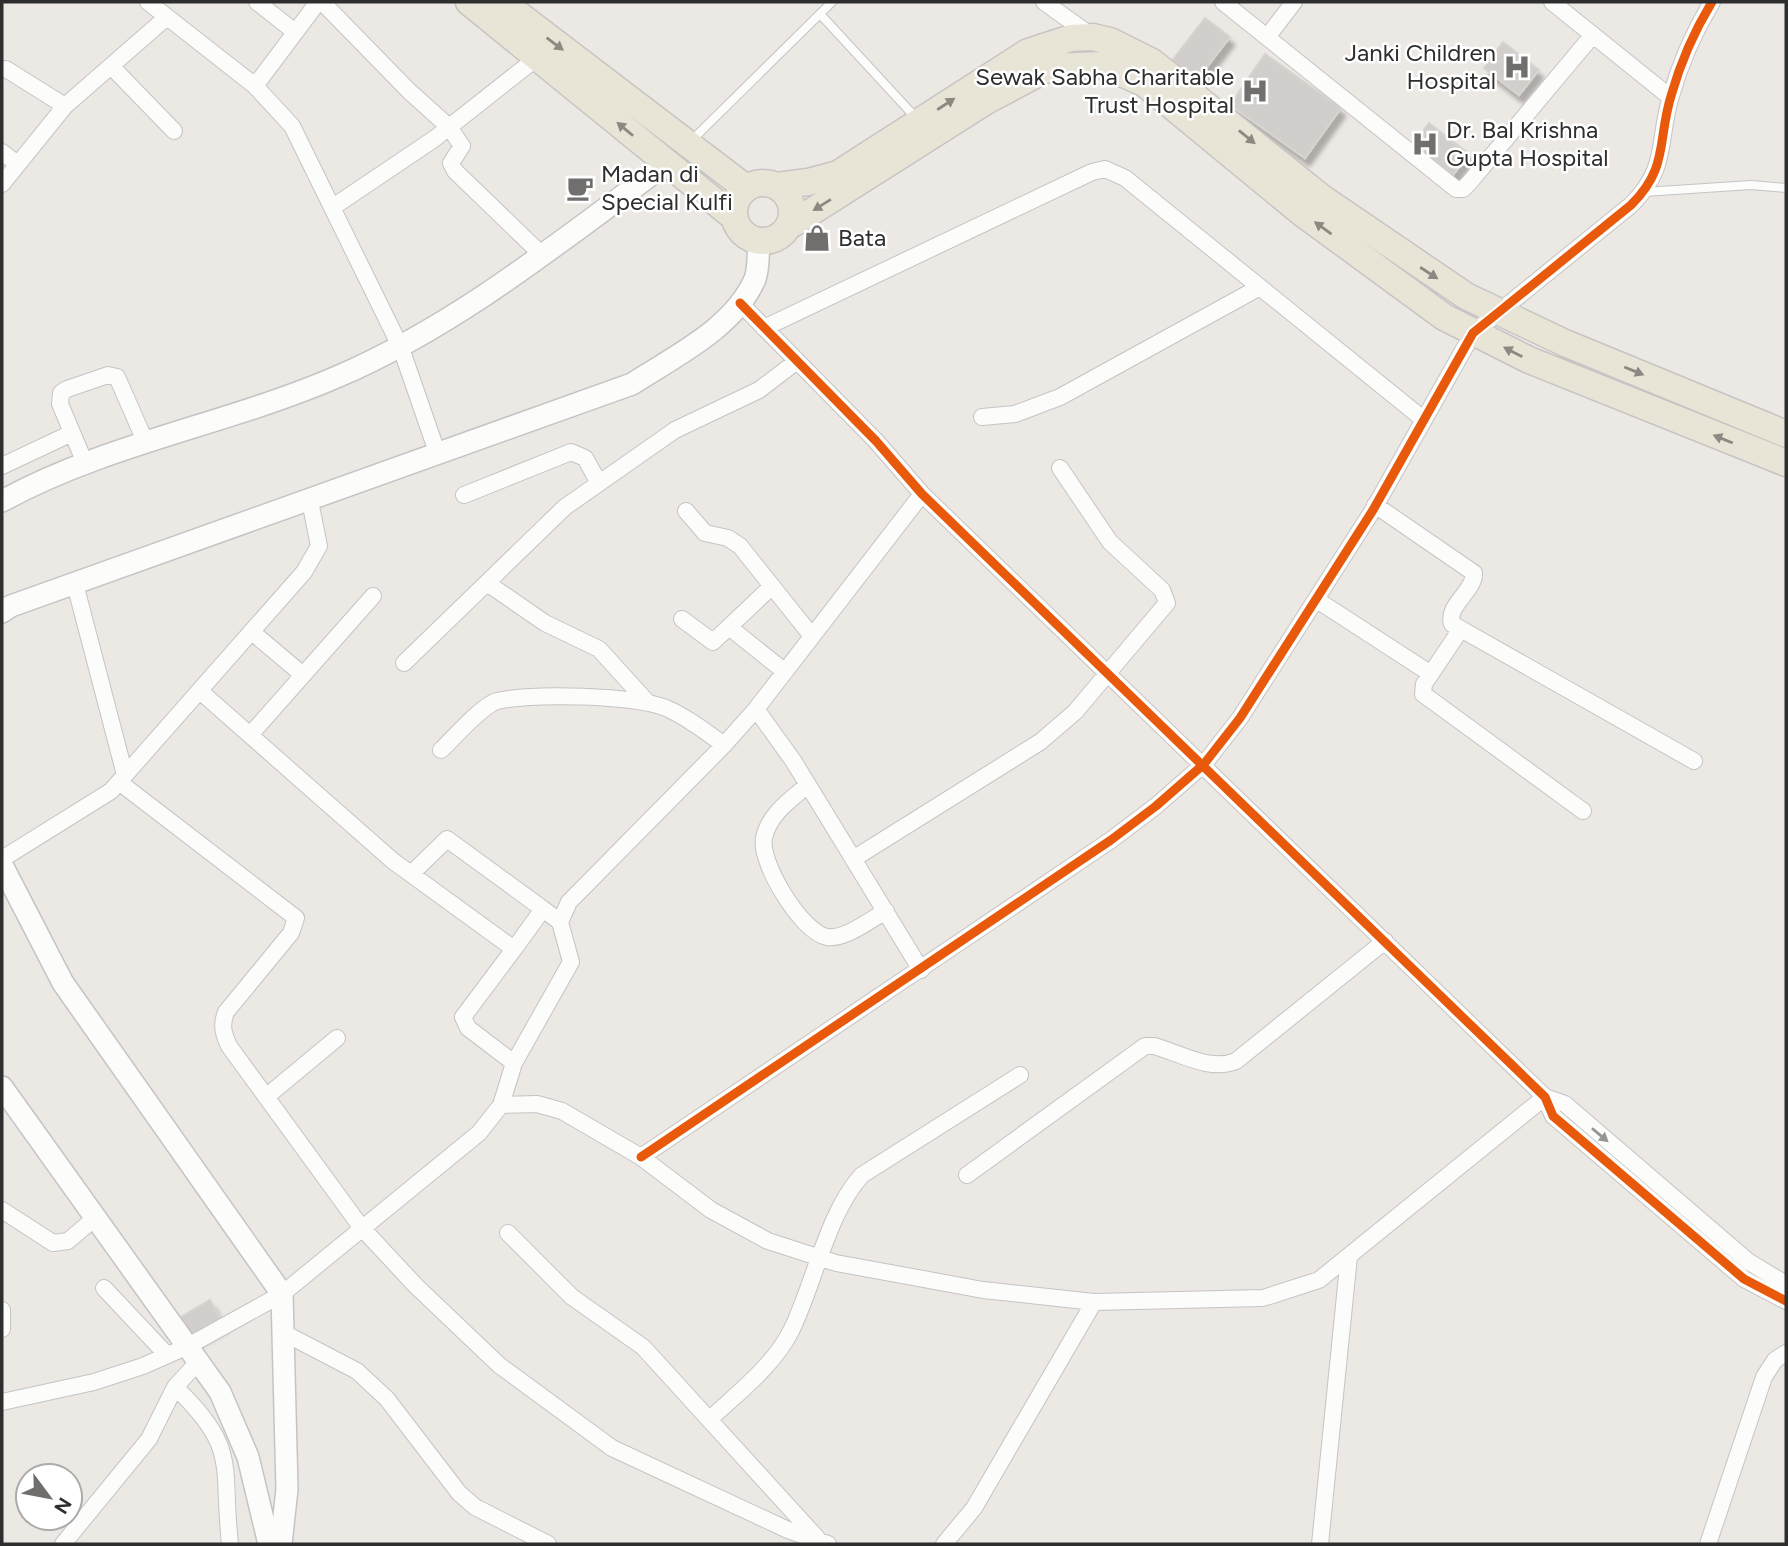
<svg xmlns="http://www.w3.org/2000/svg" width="1788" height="1546" font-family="Figtree,sans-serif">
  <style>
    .building { fill: #d1cecb; stroke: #d7d4d0; stroke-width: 2; filter: url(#shadow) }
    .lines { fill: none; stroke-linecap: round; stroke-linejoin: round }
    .service-casing { stroke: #c5c4c5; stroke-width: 10 }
    .minor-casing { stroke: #c5c4c5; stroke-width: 18 }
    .tertiary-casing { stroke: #c5c4c5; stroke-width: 24 }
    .primary-casing { stroke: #c6c5c4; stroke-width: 29 }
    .service { stroke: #fcfcfb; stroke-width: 8 }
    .minor { stroke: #fcfcfb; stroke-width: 16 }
    .tertiary { stroke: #fcfcfb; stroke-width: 21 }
    .primary { stroke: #e8e4d6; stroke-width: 26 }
    .cycleway-casing { stroke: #fff; stroke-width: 13 }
    .cycleway { stroke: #e8590c; stroke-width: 9 }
    .oneway { fill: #8b8982 }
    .oneway2 { fill: #959594 }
    .labels { text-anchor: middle; stroke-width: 5; stroke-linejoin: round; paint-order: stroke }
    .poi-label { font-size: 24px; fill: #2e2e2e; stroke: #fff; text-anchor: start }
  </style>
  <defs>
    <filter id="shadow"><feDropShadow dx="4.5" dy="8" stdDeviation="2" flood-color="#0004"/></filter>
  </defs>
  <rect width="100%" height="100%" fill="#ece8e4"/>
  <path class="building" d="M1205,18L1230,37L1193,85L1168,66Z
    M1503,42L1539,70L1519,95L1484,68Z
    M1265,54L1341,108L1305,158L1230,105Z
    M1429,123L1469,154L1453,175L1413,144Z
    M210,1300L223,1323L193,1340L181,1317Z"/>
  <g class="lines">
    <defs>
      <path id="service" d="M820,14L917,119
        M692,140L832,2
        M1644,192L1751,185L1786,188"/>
      <path id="minor" d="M148,2L255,86L292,126L401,348L437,452
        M257,2L295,32
        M322,2L409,91L449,127L462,146L451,163L455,171L542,255
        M1044,2L1093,37
        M1223,2L1456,189H1463L1469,183L1592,36
        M1552,2L1670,97
        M1268,36L1294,2
        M111,66L174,131
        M6,69L65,106
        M255,86L318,2
        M2,152L16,163
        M2,184L65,106L167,17
        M333,207L434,139L538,57
        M740,303L876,441L922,494L1545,1097L1553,1116L1744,1279L1786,1301
        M764,328L1092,172L1105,169L1125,178L1423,419
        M982,417L1015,414L1060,397L1260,287
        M85,463L60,404L61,393L67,389L108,375L117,377L145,441
        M2,466L72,433
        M464,495L571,452L585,458L599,483
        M1375,505L1474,573C1475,591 1446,605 1452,624L1694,761
        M686,511L705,533L728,538L740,546L811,635
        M487,583L545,623L599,649L648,703
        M75,584L125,775
        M1317,600L1431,674
        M682,619L713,642L770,588
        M729,627L784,671
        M1461,629L1424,684L1423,694L1583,811
        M252,632L303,675
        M404,663L565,507L675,430L759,390L797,361
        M201,692L393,861L514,949L543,909L560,922
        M756,709L794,762L921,970
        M250,735L373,596
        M441,750C454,738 481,706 497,701C532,693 633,695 666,708C687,717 706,732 724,745
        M119,782L296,918L291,933L226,1012C221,1025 223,1033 229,1046L361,1227L416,1286L499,1365L612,1448L788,1530L828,1544
        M808,785C790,800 769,814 764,838C759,862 801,932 827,937C845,940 871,919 886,911
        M2,859L111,791L304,572L319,546L310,501
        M853,859L1040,742L1075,712L1167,603L1162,590L1110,542L1060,468
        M411,874L447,839L543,909
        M514,949L463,1017L468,1028L514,1063
        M266,1097L337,1038
        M1545,1097L1565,1104L1749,1262L1786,1284
        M501,1105L537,1104L562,1111L641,1157L711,1210L768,1241L836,1263L983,1290L1094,1302L1263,1298L1319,1280L1545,1097
        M641,1157L1111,840L1156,806L1204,764L1240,718L1373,510L1473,333L1631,205C1669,167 1657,142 1671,96C1680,64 1695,30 1712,2
        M967,1175L1145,1046H1154C1180,1053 1210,1072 1236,1061L1385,941
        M2,1210L53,1243L68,1241L96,1217
        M508,1233L572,1297L643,1347L817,1538
        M104,1288L167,1355
        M2,1310V1329
        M284,1333L357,1371L387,1399L459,1493L475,1507L548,1544
        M175,1387C240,1449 221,1465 230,1544
        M2,1402L94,1382L143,1366L188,1346L282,1294L479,1133L501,1105L514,1063L571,962L560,922L569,902L724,745L756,709L922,494
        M711,1418C739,1392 773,1366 791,1331C814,1285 827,1213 862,1175L1020,1075
        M63,1544L149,1439L175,1387L199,1361
        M944,1544L974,1508L1094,1302
        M1320,1544L1349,1256
        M1708,1544L1764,1377L1775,1360L1786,1353"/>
      <path id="tertiary" d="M2,501C108,443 229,424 339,376C459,324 562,240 667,163
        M2,612L11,606L632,384C675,356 734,328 755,279C759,268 758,252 759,241
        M2,865L63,983L282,1294L287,1489L281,1544
        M2,1087L220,1392L248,1457L269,1544"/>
      <path id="primary" d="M469,2L735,218
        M502,2L746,188
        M734 212a29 29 0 1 1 58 0a29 29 0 1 1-58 0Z
        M777,186L808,182L838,174L1028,52L1071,38L1093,37L1110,41L1152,62L1322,198L1466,296L1565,343L1786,434
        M789,226L986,101L1050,67L1103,65L1144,83L1302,213L1444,317L1529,360L1786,463"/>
    </defs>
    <use href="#service" class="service-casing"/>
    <use href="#minor" class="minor-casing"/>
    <use href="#tertiary" class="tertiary-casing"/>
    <use href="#primary" class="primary-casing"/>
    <use href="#service" class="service"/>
    <use href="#minor" class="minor"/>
    <use href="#tertiary" class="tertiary"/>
    <use href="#primary" class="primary"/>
    <defs>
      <path id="cycleway" d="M740,303L876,441L922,494L1545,1097L1553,1116L1744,1279L1786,1301
        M641,1157L1111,840L1156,806L1204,764L1240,718L1373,510L1473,333L1631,205C1669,167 1657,142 1671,96C1680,64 1695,30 1712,2"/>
    </defs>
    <use href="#cycleway" class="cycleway-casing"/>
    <use href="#cycleway" class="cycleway"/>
  </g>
  <defs><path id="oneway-solid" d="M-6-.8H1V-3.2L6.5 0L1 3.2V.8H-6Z" transform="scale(1.75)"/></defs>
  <g class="oneway">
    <use href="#oneway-solid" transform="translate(555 44) rotate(37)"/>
    <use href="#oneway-solid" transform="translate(946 104) rotate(-33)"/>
    <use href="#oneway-solid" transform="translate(625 129) rotate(-140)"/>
    <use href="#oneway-solid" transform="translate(1247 137) rotate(39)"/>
    <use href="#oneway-solid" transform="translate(822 205) rotate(148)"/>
    <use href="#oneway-solid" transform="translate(1323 228) rotate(-144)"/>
    <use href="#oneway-solid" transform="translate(1429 273) rotate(33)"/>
    <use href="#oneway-solid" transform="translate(1513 352) rotate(-153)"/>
    <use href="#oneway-solid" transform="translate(1634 371) rotate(22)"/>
    <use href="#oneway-solid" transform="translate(1723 439) rotate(-158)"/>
  </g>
  <use class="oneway2" href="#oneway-solid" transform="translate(1600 1135) rotate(40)"/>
  <defs>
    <symbol id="hospital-bare" viewBox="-9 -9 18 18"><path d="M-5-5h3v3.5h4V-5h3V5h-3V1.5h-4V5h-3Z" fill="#706f6e" stroke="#fff" stroke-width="2.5" paint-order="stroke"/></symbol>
    <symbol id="cafe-bare" viewBox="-9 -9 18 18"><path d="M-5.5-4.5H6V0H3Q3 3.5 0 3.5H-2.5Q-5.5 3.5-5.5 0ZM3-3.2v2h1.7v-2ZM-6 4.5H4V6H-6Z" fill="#706f6e" stroke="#fff" stroke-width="2.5" paint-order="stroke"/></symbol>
    <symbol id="shop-bare" viewBox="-9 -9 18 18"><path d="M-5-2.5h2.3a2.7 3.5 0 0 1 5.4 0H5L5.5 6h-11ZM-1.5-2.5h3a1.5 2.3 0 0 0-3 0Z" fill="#706f6e" stroke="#fff" stroke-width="2.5" paint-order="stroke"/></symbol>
  </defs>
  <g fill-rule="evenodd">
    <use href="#hospital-bare" x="1498" y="48" width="38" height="38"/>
    <use href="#hospital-bare" x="1236" y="72" width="38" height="38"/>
    <use href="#hospital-bare" x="1406" y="125" width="38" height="38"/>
    <use href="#cafe-bare" x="561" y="169" width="38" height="38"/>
    <use href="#shop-bare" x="798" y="219" width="38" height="38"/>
  </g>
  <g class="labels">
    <g class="poi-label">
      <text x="1496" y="61" text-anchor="end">Janki Children<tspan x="1496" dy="28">Hospital</tspan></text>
      <text x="1234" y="85" text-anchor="end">Sewak Sabha Charitable<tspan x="1234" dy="28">Trust Hospital</tspan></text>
      <text x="1446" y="138">Dr. Bal Krishna<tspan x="1446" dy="28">Gupta Hospital</tspan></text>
      <text x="601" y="182">Madan di<tspan x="601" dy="28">Special Kulfi</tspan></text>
      <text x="838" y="246">Bata</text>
    </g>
  </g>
  <rect width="1788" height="1546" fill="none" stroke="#2e2e2e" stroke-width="7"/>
  <g transform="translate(49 1497) rotate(122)"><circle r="33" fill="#ffffff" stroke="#ababab" stroke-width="2"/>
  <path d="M0-5L12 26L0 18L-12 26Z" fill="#706f6e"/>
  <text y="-10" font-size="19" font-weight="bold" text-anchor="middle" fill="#2e2e2e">N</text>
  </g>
</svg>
